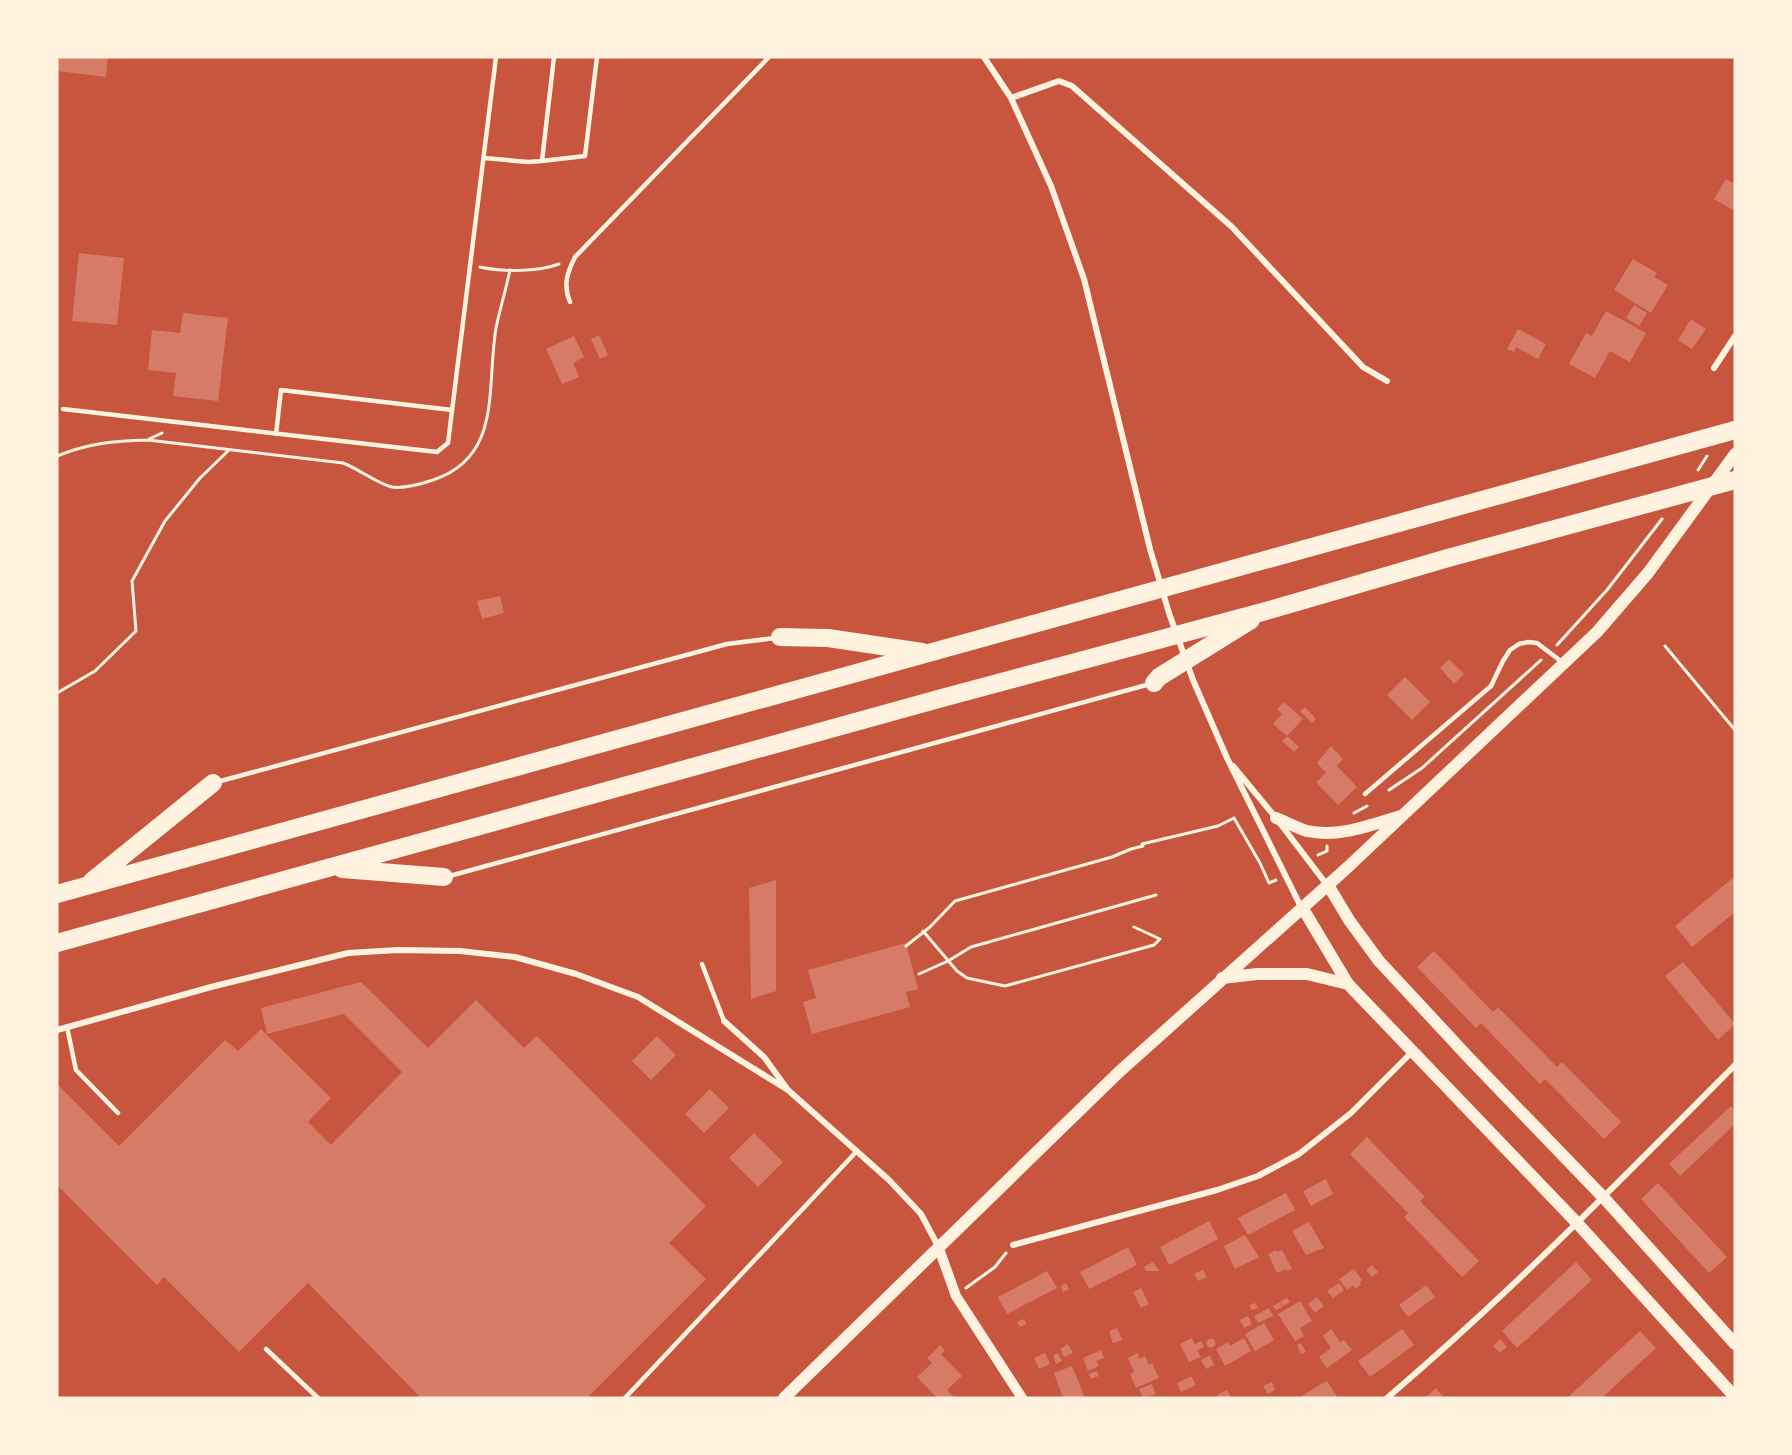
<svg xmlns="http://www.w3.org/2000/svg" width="1792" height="1455" font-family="'Roboto Serif',serif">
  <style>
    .building { fill: #d67c66 }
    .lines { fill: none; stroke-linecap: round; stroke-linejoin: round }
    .path { stroke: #fff3e0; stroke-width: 3 }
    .service { stroke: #fff3e0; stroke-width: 4.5 }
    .minor { stroke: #fff3e0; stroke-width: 6 }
    .tertiary { stroke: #fff3e0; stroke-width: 10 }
    .secondary { stroke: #fff3e0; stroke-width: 12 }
    .motorway { stroke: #fff3e0; stroke-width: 18 }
  </style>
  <rect width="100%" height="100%" fill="#c8553d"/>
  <path class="building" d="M57,57H108L106,77L57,71Z
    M1726,179L1735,184V211L1714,199Z
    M79,253L124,258L117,325L72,321Z
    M1633,259L1657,273L1654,277L1668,285L1651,313L1614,290Z
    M1634,305L1647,313L1639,326L1626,318Z
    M1606,311L1646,333L1630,362L1610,351L1595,378L1569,364L1586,333L1592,336Z
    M183,313L228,318L218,401L173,396L176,373L148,370L152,330L180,333Z
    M1691,319L1706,329L1692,349L1678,340Z
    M1518,329L1546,344L1538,359L1516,347L1514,352L1507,349Z
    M599,335L608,355L600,359L591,339Z
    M574,336L584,357L573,363L579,377L562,384L546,349Z
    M500,596L504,613L482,619L477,601Z
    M1449,659L1464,674L1454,684L1440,668Z
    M1405,677L1430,702L1412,720L1387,695Z
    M1284,702L1303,719L1287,736L1273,724L1282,714L1277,709Z
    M1305,707L1316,719L1312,723L1300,711Z
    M1287,736L1299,747L1294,752L1282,741Z
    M1331,746L1343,759L1337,766L1357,787L1338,805L1316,782L1326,773L1317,763Z
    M1735,876V912L1692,947L1675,926Z
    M776,880V991L751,999L749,888Z
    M906,943L918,989L906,992L910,1007L812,1034L803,1002L816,998L808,970Z
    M1434,951L1493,1012L1498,1007L1557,1067L1562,1062L1621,1122L1604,1139L1545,1079L1540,1084L1481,1023L1476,1028L1417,967Z
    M1683,962L1735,1024L1718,1040L1665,976Z
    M361,982L428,1048L476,1000L524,1048L537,1036L706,1206L669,1243L706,1279L587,1398H421L308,1283L239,1352L164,1277L157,1285L57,1185V1084L119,1146L225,1040L238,1051L261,1029L331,1098L308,1122L331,1145L402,1072L344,1014L267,1034L261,1008Z
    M657,1036L676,1055L651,1080L632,1061Z
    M710,1089L729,1108L704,1133L685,1114Z
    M1731,1106L1735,1110V1124L1680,1176L1669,1164Z
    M754,1133L783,1162L758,1187L729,1158Z
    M1367,1137L1425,1197L1420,1201L1479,1261L1462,1277L1404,1217L1408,1213L1350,1154Z
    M1326,1179L1333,1194L1311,1206L1303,1191Z
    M1658,1183L1727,1257L1709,1273L1641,1199Z
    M1286,1193L1295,1210L1248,1235L1238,1218Z
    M1209,1221L1218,1239L1169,1265L1160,1247Z
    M1309,1222L1324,1248L1306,1255L1292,1231Z
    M1245,1235L1259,1257L1235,1269L1224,1246Z
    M1128,1247L1137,1265L1089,1289L1080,1272Z
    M1276,1250L1277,1252L1282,1250L1292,1269L1287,1271L1286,1269L1277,1273L1268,1254Z
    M1153,1262L1159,1271H1146L1144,1267Z
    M1576,1262L1592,1280L1517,1348L1502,1331Z
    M1372,1265L1378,1272L1372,1277L1366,1270Z
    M1354,1269L1362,1280L1360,1282L1361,1285L1355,1289L1353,1285L1347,1290L1339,1279Z
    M1203,1270L1207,1277L1198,1281L1194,1274Z
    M1047,1271L1057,1288L1007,1314L998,1297Z
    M1066,1283L1069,1289L1063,1292L1061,1286Z
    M1339,1283L1344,1290L1333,1298L1327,1291Z
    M1426,1285L1435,1297L1408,1317L1399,1305Z
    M1141,1288L1149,1304L1141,1308L1133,1292Z
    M1317,1297L1324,1306L1315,1313L1308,1304Z
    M1287,1298L1290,1302L1283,1306L1280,1302Z
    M1300,1301L1312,1321L1300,1328L1304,1336L1295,1341L1278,1314Z
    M1280,1302L1282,1307L1276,1310L1273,1306Z
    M1255,1303L1258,1308L1252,1310L1249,1305Z
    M1269,1308L1273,1316L1258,1323L1254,1316Z
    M1248,1316L1252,1324L1244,1328L1240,1320Z
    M1024,1319L1026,1324L1020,1327L1017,1322Z
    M1264,1323L1274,1340L1255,1351L1245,1334Z
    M1117,1328L1122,1340L1113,1343L1109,1331Z
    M1331,1329L1340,1342L1344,1340L1352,1350L1327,1368L1319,1357L1331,1348L1323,1336Z
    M1402,1329L1414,1345L1370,1377L1358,1361Z
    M1640,1331L1656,1348L1619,1382L1602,1398H1567Z
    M1192,1338L1195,1344L1201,1341L1204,1347L1197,1350L1201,1357L1189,1362L1180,1344Z
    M1244,1338L1251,1351L1225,1366L1216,1349L1228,1342L1230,1346Z
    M1206.5 1343a4.5 4.5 0 1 1 9 0a4.5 4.5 0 1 1-9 0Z
    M1500,1339L1507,1347L1500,1353L1493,1346Z
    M1301,1343L1306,1352L1301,1354L1297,1345Z
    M1068,1344L1073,1353L1064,1357L1060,1349Z
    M940,1345L945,1351L941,1354L962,1376L947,1390L955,1398H937L917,1377L932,1363L927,1358Z
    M1101,1350L1104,1358L1096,1361L1099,1366L1088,1371L1083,1358Z
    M1045,1353L1050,1364L1039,1369L1034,1358Z
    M1058,1353L1062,1361L1056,1364L1053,1355Z
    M1138,1353L1139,1359L1145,1356L1149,1365L1152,1363L1159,1378L1136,1388L1130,1374L1134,1372L1128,1358Z
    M1210,1355L1214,1365L1206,1369L1201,1360Z
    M1072,1366L1077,1378L1085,1398H1063L1054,1373Z
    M1097,1371L1099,1376L1091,1379L1089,1374Z
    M1191,1376L1196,1385L1181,1392L1177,1383Z
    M1327,1381L1338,1398H1299L1316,1387Z
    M1272,1382L1275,1390L1268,1394L1263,1386Z
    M1152,1384L1156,1394L1143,1398L1139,1389Z
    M1436,1388L1444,1398H1425Z
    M1227,1390L1231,1398H1218L1217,1395Z"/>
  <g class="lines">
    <path class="path" d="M480,267C502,272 538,272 559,264
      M149,439L162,433
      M57,456C89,443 114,441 148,440L343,463C359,469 378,484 392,487C405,489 421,484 433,480C503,457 486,387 496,328C500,309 506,289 510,270
      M1698,470L1707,456
      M1557,645L1607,590L1662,519
      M1665,646L1735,730
      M57,693L95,671L136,631L132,581L165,521L200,478L229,450
      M1389,790L1422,768L1541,660
      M1354,813L1367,806
      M1142,844L1218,826L1234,818L1260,863L1269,883L1276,880
      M1318,855L1327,851V846
      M923,931L957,971L967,978L1005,986L1154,945L1160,939L1134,927
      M906,946L930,927L955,901L1112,857L1131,849L1143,846
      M919,974L948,961L971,947L1156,895
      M966,1288L995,1267L1006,1253"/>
    <path class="service" d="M484,158L528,162L542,161L554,57
      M542,161L585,156L597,57
      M570,302C563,285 567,273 575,257L769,57
      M63,409L437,452L448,443L496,57
      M276,434L281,390L452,410
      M217,782L727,644L775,638
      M1365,794L1491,686L1503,661L1510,650L1519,644L1528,642L1537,643L1562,662
      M446,877L1150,684
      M702,964L724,1021
      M67,1027L76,1070L118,1113
      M266,1349L318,1398
      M625,1398L857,1151"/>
    <path class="minor" d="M984,57L1011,98L1051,186L1084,279L1150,549L1169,613L1193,680L1227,758L1301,907
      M1011,98L1059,81L1072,86L1232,227L1363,367L1387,381
      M1714,368L1735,336
      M1233,766L1276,818L1327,885
      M724,1021L764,1057L788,1090L889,1180L921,1214L938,1246
      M57,1030L211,987L348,953L398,950L460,951L515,957L576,974L638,997L788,1090
      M1013,1245L1217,1190L1258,1176L1299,1154L1351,1113L1412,1052
      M1387,1398C1509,1294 1622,1179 1735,1065"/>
    <path class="tertiary" d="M938,1246L956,1296L1022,1398"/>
    <path class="secondary" d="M1276,818C1286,822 1297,828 1307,831C1339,838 1371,825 1401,816
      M1328,885L1349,920L1379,961L1470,1059L1604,1198L1735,1344
      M1302,907L1348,984L1578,1224L1735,1397
      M1222,978L1257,974H1307L1348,984
      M784,1398L1119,1072L1348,867L1597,632L1648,573L1735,454"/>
    <path class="motorway" d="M780,637L828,638L922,652
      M1154,683L1159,677L1251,620
      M342,869L444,877
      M92,881L213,783
      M57,894L1735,430
      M57,943L942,698L1266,611L1448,558L1735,480"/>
  </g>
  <rect width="1792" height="1455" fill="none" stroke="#fff3e0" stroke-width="117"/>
</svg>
